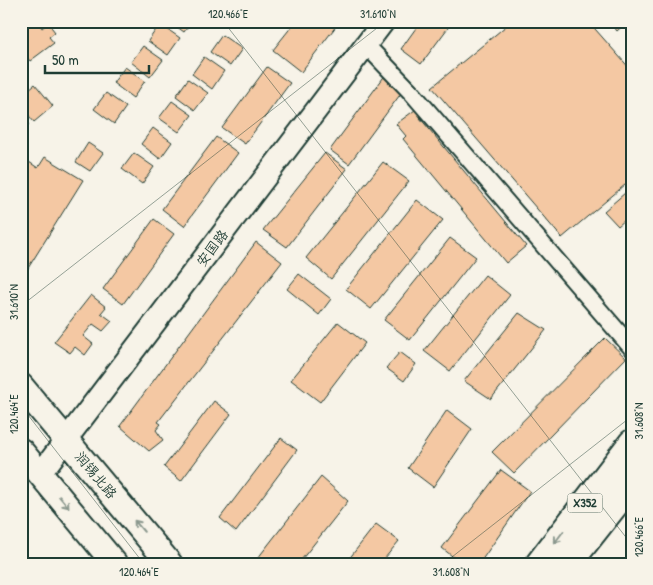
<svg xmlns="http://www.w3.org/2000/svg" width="653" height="585" font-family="'Patrick Hand','LXGW WenKai TC',sans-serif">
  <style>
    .building { fill: #f4c8a3; stroke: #1f3d34 }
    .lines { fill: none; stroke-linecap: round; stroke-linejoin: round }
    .minor-casing { stroke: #1f3d34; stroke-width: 20 }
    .tertiary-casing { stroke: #1f3d34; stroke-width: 25 }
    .secondary-casing { stroke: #1f3d34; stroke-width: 28 }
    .primary-casing { stroke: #1f3d34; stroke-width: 30 }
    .minor { stroke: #f7f3e8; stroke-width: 16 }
    .tertiary { stroke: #f7f3e8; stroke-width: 21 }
    .secondary { stroke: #f7f3e8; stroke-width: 24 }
    .primary { stroke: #f7f3e8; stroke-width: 26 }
    .oneway { stroke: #8b988e }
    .ticks { fill: none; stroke: #1f3d34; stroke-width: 1; stroke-opacity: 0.45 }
    .labels { text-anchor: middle; stroke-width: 4; stroke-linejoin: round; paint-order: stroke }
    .shield { fill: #f7f3e8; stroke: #60746a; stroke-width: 1 }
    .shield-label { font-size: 12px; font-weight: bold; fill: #1f3d34 }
    .street-label { font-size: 14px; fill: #1f3d34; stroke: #f7f3e8 }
    .neatline { fill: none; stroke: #1f3d34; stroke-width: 2 }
    .ticks-label { font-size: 12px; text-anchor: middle; fill: #1f3d34 }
  </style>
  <rect width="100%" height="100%" fill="#f7f3e8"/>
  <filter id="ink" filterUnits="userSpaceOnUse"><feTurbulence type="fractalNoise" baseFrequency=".02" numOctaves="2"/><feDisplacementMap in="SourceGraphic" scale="10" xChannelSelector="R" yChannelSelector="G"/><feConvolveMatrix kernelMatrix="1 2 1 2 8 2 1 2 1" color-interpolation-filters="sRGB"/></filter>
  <g filter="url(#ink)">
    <path class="building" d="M35,21H37L42,28L48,23L55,32L49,37L54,43L30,61L25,55L21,58V32Z
      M169,21H192L184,32Z
      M296,21H340L301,72L273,50Z
      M421,21H453L421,64L401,49Z
      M512,21H588L632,71V179L562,238L432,87Z
      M609,21H628L617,31Z
      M160,24L180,38L168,55L148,41Z
      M222,35L242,49L230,66L210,52Z
      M143,46L163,60L150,77L131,62Z
      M204,57L224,71L212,89L192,74Z
      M125,67L145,81L133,98L113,83Z
      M267,67L290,83L245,144L222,128Z
      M386,74L405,88L349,164L330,150Z
      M188,79L208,93L195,110L176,96Z
      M35,84L53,106L34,122L21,106V96Z
      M106,93L126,107L114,124L94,109Z
      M172,101L192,115L179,132L159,118Z
      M419,107L424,114L420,118L526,246L506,263L403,139L406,136L396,124Z
      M21,114L29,124L21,130Z
      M153,128L172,142L160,159L141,144Z
      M216,137L238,153L184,226L162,209Z
      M88,143L103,153L90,171L76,162Z
      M134,153L154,167L142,184L122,169Z
      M325,153L347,169L287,247L263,230Z
      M45,157L83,180L25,273L21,270V168L26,160L38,168Z
      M383,162L409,181L331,279L306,258Z
      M632,187V214L618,226L604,211Z
      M417,200L443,220L371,309L346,289Z
      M154,219L174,234L123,304L103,289Z
      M450,238L476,257L410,340L384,320Z
      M256,242L282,262L158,422L161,424L156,430L163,440L149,451L120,426Z
      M299,274L331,299L319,315L287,289Z
      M485,275L510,295L450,371L424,351Z
      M91,295L106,307L101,313L112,321L103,331L93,324L83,336L93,344L85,355L75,347L70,353L54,342Z
      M519,313L546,330L491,399L464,381Z
      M338,322L365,343L320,402L291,380Z
      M605,338L626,358L514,473L492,452Z
      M400,352L416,364L404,381L386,368Z
      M214,401L231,414L181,481L164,467Z
      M447,410L472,429L433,487L408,468Z
      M281,438L297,450L236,532L220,518Z
      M501,470L530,491L479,564H462L442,548Z
      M321,477L348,501L298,564H256L254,563Z
      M376,524L399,541L380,564H345Z"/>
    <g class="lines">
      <defs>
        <path id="minor" d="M366,45L413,94L632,348"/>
        <path id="tertiary" d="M40,474L384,21"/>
        <path id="secondary" d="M21,386L170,564
          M21,451L115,564"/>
        <path id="primary" d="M539,564L632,443
          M568,564L632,483"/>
      </defs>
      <use href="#minor" class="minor-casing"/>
      <use href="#tertiary" class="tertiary-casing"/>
      <use href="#secondary" class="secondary-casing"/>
      <use href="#primary" class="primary-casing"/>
      <use href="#minor" class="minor"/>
      <use href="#tertiary" class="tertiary"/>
      <use href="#secondary" class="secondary"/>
      <use href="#primary" class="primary"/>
    </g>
    <defs><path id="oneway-shaft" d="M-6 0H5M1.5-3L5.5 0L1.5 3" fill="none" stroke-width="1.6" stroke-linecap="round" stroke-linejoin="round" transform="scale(1.25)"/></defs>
    <g class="oneway">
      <use href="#oneway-shaft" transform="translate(64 502) rotate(50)"/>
      <use href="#oneway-shaft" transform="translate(139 526) rotate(-130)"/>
      <use href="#oneway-shaft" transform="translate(559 537) rotate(127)"/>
    </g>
  </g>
  <path class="ticks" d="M223,21L632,545M21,306L386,21M21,406L144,564M443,564L632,416"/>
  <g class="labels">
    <rect class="shield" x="567.5" y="493.5" width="35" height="19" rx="4"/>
    <g class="shield-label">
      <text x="585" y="507">X352</text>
    </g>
    <g class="street-label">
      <text transform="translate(212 248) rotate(-53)" y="5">安国路</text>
      <text transform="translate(96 475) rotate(50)" y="5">润锡北路</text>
    </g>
  </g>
  <rect width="653" height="585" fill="none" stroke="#f7f3e8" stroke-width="55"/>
  <path d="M45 65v8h104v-8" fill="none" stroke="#1f3d34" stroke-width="2.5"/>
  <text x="52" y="65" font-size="15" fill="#1f3d34" stroke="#f7f3e8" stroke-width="4" paint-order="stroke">50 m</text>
  <rect x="28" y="28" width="598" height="530" class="neatline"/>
  <g class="ticks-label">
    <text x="228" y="18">120.466°E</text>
    <text x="378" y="18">31.610°N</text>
    <text transform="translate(14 302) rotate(-90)" y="4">31.610°N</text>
    <text transform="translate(14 414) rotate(-90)" y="4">120.464°E</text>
    <text transform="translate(639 421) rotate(-90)" y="4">31.608°N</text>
    <text transform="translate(639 537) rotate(-90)" y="4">120.466°E</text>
    <text x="139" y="576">120.464°E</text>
    <text x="451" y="576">31.608°N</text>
  </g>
</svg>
